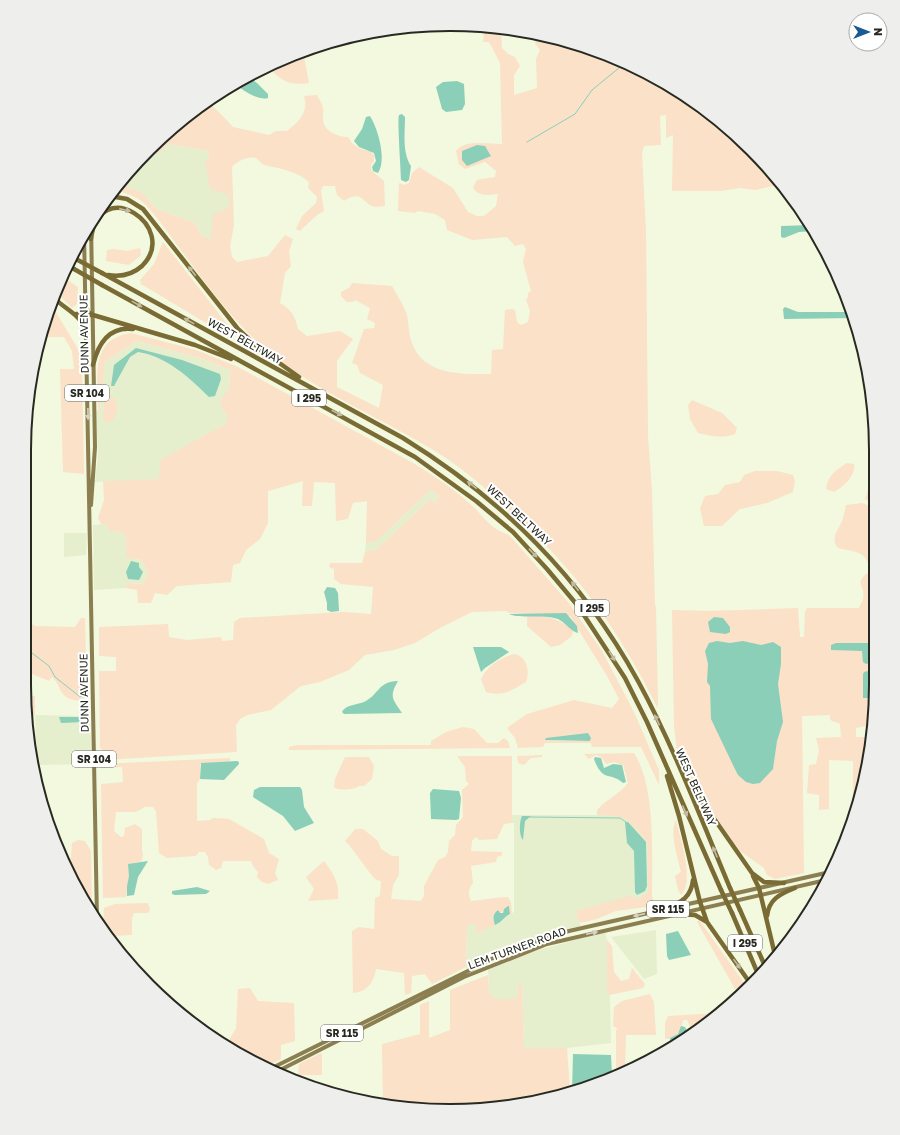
<svg xmlns="http://www.w3.org/2000/svg" width="900" height="1135" font-family="'Golos Text',sans-serif">
  <style>
    .built { fill: #e6efcd }
    .green { fill: #fae1c8; fill-rule: evenodd }
    .water { fill: #8bcfb8 }
    .lines { fill: none; stroke-linecap: round; stroke-linejoin: round }
    .stream { stroke: #8bcfb8; stroke-width: 1 }
    .primary { stroke: #8b7e51; stroke-width: 4 }
    .highway { stroke: #7a6b35; stroke-width: 4.5 }
    .highway-bridge { stroke: #7a6b35; stroke-width: 4.5 }
    .oneway { fill: #c3bca4 }
    .oneway2 { fill: #d6d2c2 }
    .labels { text-anchor: middle; stroke-width: 4; stroke-linejoin: round; paint-order: stroke }
    .shield { fill: #fff; stroke: #686a64; stroke-width: 1 }
    .shield-label { font-size: 10px; font-weight: bold; fill: #282a21 }
    .street-label { font-size: 11px; fill: #282a21; stroke: #fff }
    .rim { fill: none; stroke: #282a21; stroke-width: 2 }
  </style>
  <rect width="100%" height="100%" fill="#f2f9de"/>
  <path class="built" d="M168,144L208,151L209,157L229,195V208L211,239L202,236L195,223L157,209L142,193L120,183L123,179L124,180L136,174L138,161L149,150Z
    M137,341L200,358L230,370L229,389L221,407L227,415V423L215,430L159,479L95,482L98,455L96,411L100,410L105,362Z
    M430,490L439,496L436,503L429,500L377,549L365,552L366,543L377,541Z
    M106,524L109,531H117L126,535V558L142,560L148,573L143,584L128,583L126,588L94,590L93,525Z
    M64,533H87L86,555L64,557Z
    M35,715L90,716L91,764L37,765Z
    M512,815H619L627,818L648,843V892L638,899L577,911L578,920L581,926L555,932L504,949L466,969L467,926L475,923L478,933L514,912V823H512Z
    M656,930L657,974L644,979L611,937Z
    M605,932L607,940V991L610,995L611,1043L567,1048H524L522,985H518L517,999H493L489,993L488,969L531,952Z"/>
  <path class="green" d="M489,27L501,29L502,48L508,54L515,57L520,66L514,75V95L537,88L536,59L540,50L535,43V34L560,39L639,68L710,112L770,169L781,184L756,190L740,188L721,191H672L673,135L666,138V115L660,116L661,145L644,146L642,154L646,231L648,436L652,491L655,604L656,608L658,705L657,707C618,627 572,565 505,506C487,490 467,472 446,458C386,419 317,394 263,347C228,316 202,278 174,241C166,230 150,207 140,200C133,195 123,193 116,189L120,183L142,193L157,209L195,223L202,236L211,239L213,214L229,208V195L210,189L205,163L209,157L208,151L168,144L159,153L149,150L169,130L207,102L219,112L233,127L269,135L276,131H287C299,122 309,112 304,96L317,95C319,100 323,104 323,109C324,112 322,116 323,119C323,131 338,137 348,137C354,147 359,149 370,151L374,155V161L371,165V170L384,181L385,206C382,206 378,207 375,207C361,203 363,189 344,201L337,195L335,186H323L321,191L324,211L317,215L300,231L296,229L302,216L316,203L317,197L308,188L309,182C297,171 281,169 265,165C261,164 259,159 255,158C248,156 236,162 232,167L234,225L230,246L232,257L237,262L268,256L285,235L293,239L289,251L291,266L285,273L280,303C292,310 295,316 298,329L307,336L340,331L353,339L337,361V387L379,408L383,385L360,373L357,365L352,363L364,329L374,328L375,323L367,319L370,308L355,300L353,302H347L341,296V292L349,288L352,283L392,286C396,294 402,302 405,310C409,318 408,328 410,337C420,376 459,374 491,374L492,350L503,349L505,310L512,309L515,310L517,322L521,325L528,322L530,311L526,300L528,297V293L531,291L523,262L526,249L523,244L515,246L507,237L472,240L447,230L445,220L435,214L418,211L415,213L398,211L399,183L404,185L409,183L412,173L419,167L453,188L468,212L477,216H484L496,206L498,194C489,195 477,197 473,187L477,180L495,177L496,171L485,162L465,169L459,164L456,151C465,139 488,144 502,144L500,63L489,42H483L484,33Z
    M303,51L309,83C288,86 282,81 268,67Z
    M138,161L136,173L129,181L124,180L123,179Z
    M163,242L227,324L225,328L216,329L141,284L140,280L154,264Z
    M140,248L141,255L129,265L106,261L107,250L114,249L127,251Z
    M63,277L78,287L77,304L72,308L56,292Z
    M51,304L78,349L82,366L84,474L63,472L60,369H74L72,351L64,337H42L47,313Z
    M131,333L196,350L236,366L413,463C432,475 452,487 469,503C483,515 491,530 509,535L568,602L602,651L634,712L659,770V785L641,747H592L591,743H545L543,747L518,748L515,738L507,728L527,714L574,700L612,708L619,699L607,676L570,616L509,613L506,611L472,612L440,628L415,643L394,650L365,655L349,670L320,682L301,686L271,710L247,715L240,719L236,725L237,752L104,760L105,752L100,748L99,671H116V657L99,656V627L168,624L169,637L187,640L221,637L222,641L233,640L234,622L240,618L343,612L371,614L373,587L341,584L334,579V569L329,567L330,563H362L365,552L377,549L429,500L436,503L439,496L430,490L377,541L366,543L367,501L353,503L348,519L336,521L335,483L314,482L312,506H302L303,481L268,491V523L260,539L246,550L240,563L233,565L231,582L177,586L167,595L155,593L151,603H138L137,590L126,588L127,583L143,584L148,573L142,560L126,558V535L117,531H109L106,524H101L98,518L104,500L103,481L159,479L160,460L227,423V415L221,407L222,397L229,389L230,370L200,358L137,341L105,362L100,410L98,411C98,378 89,339 131,333ZM591,738L590,741H546Z
    M105,393L114,398L118,408L113,422H107L103,420Z
    M692,400L722,413L737,428L735,434C723,439 710,436 698,433L690,419L688,405Z
    M847,463L854,464C856,476 843,487 834,492L826,489C828,475 835,471 847,463Z
    M875,470V503L865,499Z
    M755,471H777L793,475L795,482L793,492L767,503L740,509L722,526H704L700,508L705,496L718,494L725,485L740,482L744,475Z
    M862,503L875,508L876,685L872,725L856,728V737H871L867,770L853,816V761L829,760V809L819,810V795L807,793L809,765L816,764L819,750L816,738L841,737L840,724L830,720V715L802,716L804,873L775,879L767,875L764,868L740,851L704,800L688,773L677,751L674,726L672,610L709,611L798,608L800,637H804L805,612L807,608H859C860,605 862,602 863,599C866,584 852,584 870,571C867,551 856,552 838,548C830,538 838,531 842,521C844,516 845,510 846,505Z
    M529,615C545,615 561,619 573,631L572,636L560,645L551,647L527,626V618Z
    M81,618H85L87,692L79,701C57,698 63,687 52,677L49,681L32,674L24,675V619L35,626L75,627Z
    M514,654C527,656 530,671 526,682C512,690 503,697 486,692L481,679C487,666 500,658 514,654Z
    M24,684H29L30,696H35V715L30,716V726Z
    M463,727L474,729L487,743H498L504,738L508,741L510,748L289,750V747L298,745H431V741L446,732Z
    M634,753C656,787 652,855 652,895L654,906L616,911L597,919L580,923L578,920L576,911L630,896L638,899L648,892V843C627,819 630,815 597,815V810C606,800 622,792 628,783L623,765L614,762L606,764L601,757L596,755L589,759L584,754Z
    M542,755V757L531,758L524,765L518,763L517,756Z
    M457,756H512V823L504,824L497,839L479,840L476,837L472,841L471,851L502,852V855L497,857L496,862L471,866L473,883C468,889 468,894 471,901C484,900 495,897 508,897L511,902L512,913L510,914L509,906L500,914L498,911L493,917L495,925L477,933L475,923L467,926L466,967L432,984L425,974L412,976L411,993L405,995L404,973L376,969C374,982 367,992 353,993L352,931L359,927L374,929L375,898L380,896L381,881L376,880C364,867 357,853 345,841L355,829H363L378,841L381,849L392,856H399V875L393,885L391,899L421,901L424,896V886L438,860L445,857L448,852L449,841L455,835L456,825L463,817L462,790L469,784L466,781L465,767Z
    M345,757H369L374,766L372,779L364,786H359C354,790 339,791 334,787L335,779Z
    M230,758V761L200,764V779L197,783V821L210,820L213,818L229,819L264,839L269,853L279,859L275,873L278,880L268,884L262,882L257,877L258,872L253,866L251,861H223L221,868L216,870L209,865L208,857L205,852H199L196,856L167,858L159,853L156,811L153,807H145L136,812H116L114,831L121,837L124,836L125,828L135,824L142,829V851L143,855L141,862L131,863L126,897L103,898L101,784L123,782L122,767L101,768V764Z
    M676,820C680,837 695,882 681,895L678,890L675,876L681,872C678,859 669,831 676,820Z
    M78,840L85,841L91,851L92,912L81,898L65,858H71L72,843Z
    M324,861C333,873 340,883 338,899L308,901L314,889L306,877Z
    M148,903L150,910L148,913H134L132,918V935L110,936L103,927L104,908L115,904Z
    M699,920L747,987L739,996L697,922Z
    M607,940L612,946L614,972L621,981L629,979L632,968L645,984L643,988L610,995L607,992Z
    M488,975L489,993L494,999H517L518,984L522,985L524,1048H567L570,1092L560,1097L450,1111L383,1102L382,1044L420,1034V1005L429,1001V1038L450,1030V990Z
    M250,988L258,1001L294,1003L295,1041L281,1045V1059L267,1066L237,1054L228,1047L230,1038L236,1029L238,989Z
    M650,994L654,1003L656,1035H626L625,1070L616,1074V1030L618,1029L613,1026L614,1007L622,1001Z
    M720,1013L693,1033L687,1020H683C682,1029 676,1040 665,1039V1023L668,1016Z
    M321,1053L322,1055V1075H298L299,1064Z"/>
  <path class="water" d="M349,38L353,41L351,44L336,45V41Z
    M248,76L258,84L268,94V98C258,101 242,90 234,83Z
    M457,81L464,84L465,104L462,110L446,112L442,109L436,87L443,82Z
    M402,114L405,117C405,133 402,152 411,166L409,180L406,182L401,180C401,171 397,119 399,115Z
    M370,116C378,129 387,159 378,173L373,171L372,167L376,161L374,153L359,147L354,141L362,129L366,117Z
    M477,145L485,146L491,156L467,166L462,160V151Z
    M811,225L815,231L799,232L784,238L781,237V226Z
    M785,307L798,312H850L853,318L784,319L783,309Z
    M136,348L182,360L220,374L221,379L215,396L209,397C190,378 166,356 138,352L130,357L114,386H111L114,365Z
    M131,561L139,563V567L143,572L139,580L128,579L126,572Z
    M327,587L335,588L338,593L339,611L331,612L327,610V603L324,592Z
    M566,613L577,626L578,633C570,631 566,623 558,619C543,614 520,619 509,614Z
    M714,617L723,618L730,627V632L726,634L710,632L708,622Z
    M717,641L730,643L743,641L761,645L773,642L781,647V664L778,684L783,722L777,741L773,769L760,783L753,784L746,782L738,775L732,763L711,719L710,686L707,682L708,664L705,651L709,643Z
    M836,643H876V650L869,651L870,663L866,664L863,662L862,651L831,650V645Z
    M473,647H501L509,652L485,668L481,672Z
    M868,671L870,695L868,698H863V674L864,672Z
    M398,681C388,698 394,700 402,713L344,714L342,712C345,705 356,705 364,702C380,694 377,682 398,681Z
    M59,717H85L86,720L84,722L61,723Z
    M588,733L591,738L590,741L545,740L546,738Z
    M595,757L601,758L604,768L613,764L622,765L626,782L623,783C609,771 603,783 594,759Z
    M237,761L239,762V764L224,780L200,779L201,763Z
    M260,787H300L302,790L304,807L314,823L295,831L283,816L253,797L254,790Z
    M433,789L459,791L461,798L459,819L456,820L431,819L430,793Z
    M522,816H531L525,821L523,840C519,836 519,822 522,816Z
    M625,822H628L646,842L647,886L645,891L637,895L635,892L634,851L627,843Z
    M148,861L138,877L134,895L127,896V886L129,876L128,864Z
    M197,887L210,891L206,894L175,895L172,894V891Z
    M508,906H509L510,914C504,917 502,922 495,925C493,918 492,915 498,910L500,913H503L504,909Z
    M678,931L691,955L669,960L667,956L666,934Z
    M681,1026L685,1027L689,1035L678,1043L670,1042V1038L678,1034Z
    M573,1054L611,1055L612,1075L572,1092Z"/>
  <g class="lines">
    <path class="stream" d="M527,142L575,114L592,90L625,63
      M24,647L49,666L55,677L79,696L88,698
      M530,817L620,818L626,822"/>
    <path class="primary" d="M91,224L95,447L91,505
      M84,233L97,919
      M491,959L545,938L569,931L830,872
      M272,1068L486,962
      M278,1071L464,977L547,944L826,880"/>
    <path class="highway" d="M110,196L127,199L143,209L238,329L261,350L299,377
      M91,239C99,173 181,227 142,266C132,275 120,277 108,275
      M68,266L74,269
      M102,273L403,438C503,500 581,577 638,681C674,747 701,819 730,888
      M102,285L415,457L476,501L513,532L547,569L578,606L625,678L647,722L721,890
      M54,298C64,308 81,316 86,329
      M85,305L88,312L93,315L195,345L231,359
      M76,314L92,315
      M93,365C98,344 109,326 133,329
      M667,776L679,816L700,902L707,922L750,983
      M685,777L752,873L764,882L784,883
      M753,876L759,888L775,955
      M666,909C681,902 691,898 693,880
      M740,910L765,966
      M732,913L758,974
      M675,914L695,915L707,922
      M767,916C769,899 780,894 795,888"/>
    <path class="highway-bridge" d="M74,258L102,273
      M74,269L102,285
      M730,888L740,910
      M721,890L732,913"/>
  </g>
  <defs><path id="oneway-solid" d="M-6-.8H1V-3.2L6.5 0L1 3.2V.8H-6Z"/></defs>
  <g class="oneway">
    <use href="#oneway-solid" transform="translate(125 210) rotate(13)"/>
    <use href="#oneway-solid" transform="translate(192 271) rotate(-128)"/>
    <use href="#oneway-solid" transform="translate(137 304) rotate(29)"/>
    <use href="#oneway-solid" transform="translate(189 321) rotate(-151)"/>
    <use href="#oneway-solid" transform="translate(337 413) rotate(28)"/>
    <use href="#oneway-solid" transform="translate(472 485) rotate(-143)"/>
    <use href="#oneway-solid" transform="translate(533 553) rotate(47)"/>
    <use href="#oneway-solid" transform="translate(575 586) rotate(-128)"/>
    <use href="#oneway-solid" transform="translate(612 656) rotate(59)"/>
    <use href="#oneway-solid" transform="translate(657 720) rotate(-115)"/>
    <use href="#oneway-solid" transform="translate(685 811) rotate(66)"/>
    <use href="#oneway-solid" transform="translate(715 852) rotate(-113)"/>
    <use href="#oneway-solid" transform="translate(737 964) rotate(54)"/>
  </g>
  <g class="oneway2">
    <use href="#oneway-solid" transform="translate(88 414) rotate(89)"/>
    <use href="#oneway-solid" transform="translate(639 915) rotate(167)"/>
    <use href="#oneway-solid" transform="translate(592 933) rotate(-12)"/>
  </g>
  <g class="labels">
    <g class="shield">
      <rect x="65" y="385" width="44" height="16" rx="3"/>
      <rect x="292" y="390" width="34" height="16" rx="3"/>
      <rect x="575" y="600" width="34" height="16" rx="3"/>
      <rect x="72" y="751" width="44" height="16" rx="3"/>
      <rect x="647" y="901" width="42" height="16" rx="3"/>
      <rect x="728" y="935" width="34" height="16" rx="3"/>
      <rect x="321" y="1025" width="42" height="16" rx="3"/>
    </g>
    <g class="shield-label">
      <text x="87" y="397">SR 104</text>
      <text x="309" y="402">I 295</text>
      <text x="592" y="612">I 295</text>
      <text x="94" y="763">SR 104</text>
      <text x="668" y="913">SR 115</text>
      <text x="745" y="947">I 295</text>
      <text x="342" y="1037">SR 115</text>
    </g>
    <g class="street-label">
      <text transform="translate(84 334) rotate(-91)" y="4">DUNN AVENUE</text>
      <text transform="translate(245 341) rotate(29)" y="4">WEST BELTWAY</text>
      <text transform="translate(519 515) rotate(43)" y="4">WEST BELTWAY</text>
      <text transform="translate(84 693) rotate(-91)" y="4">DUNN AVENUE</text>
      <text transform="translate(696 787) rotate(66)" y="4">WEST BELTWAY</text>
      <text transform="translate(517 948) rotate(-20)" y="4">LEM TURNER ROAD</text>
    </g>
  </g>
  <path d="M0 0H900V1135H0ZM450 31H450A419 419 0 0 1 869 450V685A419 419 0 0 1 450 1104H450A419 419 0 0 1 31 685V450A419 419 0 0 1 450 31Z" fill="#eeeeed" fill-rule="evenodd"/>
  <path class="rim" d="M450 31H450A419 419 0 0 1 869 450V685A419 419 0 0 1 450 1104H450A419 419 0 0 1 31 685V450A419 419 0 0 1 450 31Z"/>
  <g transform="translate(868 32) rotate(90)"><circle r="19" fill="#ffffff" stroke="#a9aaa6"/>
  <path d="M0-3L7 15L0 10L-7 15Z" fill="#1a5a90"/>
  <text y="-6" font-size="11" font-weight="bold" text-anchor="middle" fill="#282a21">N</text>
  </g>
</svg>
